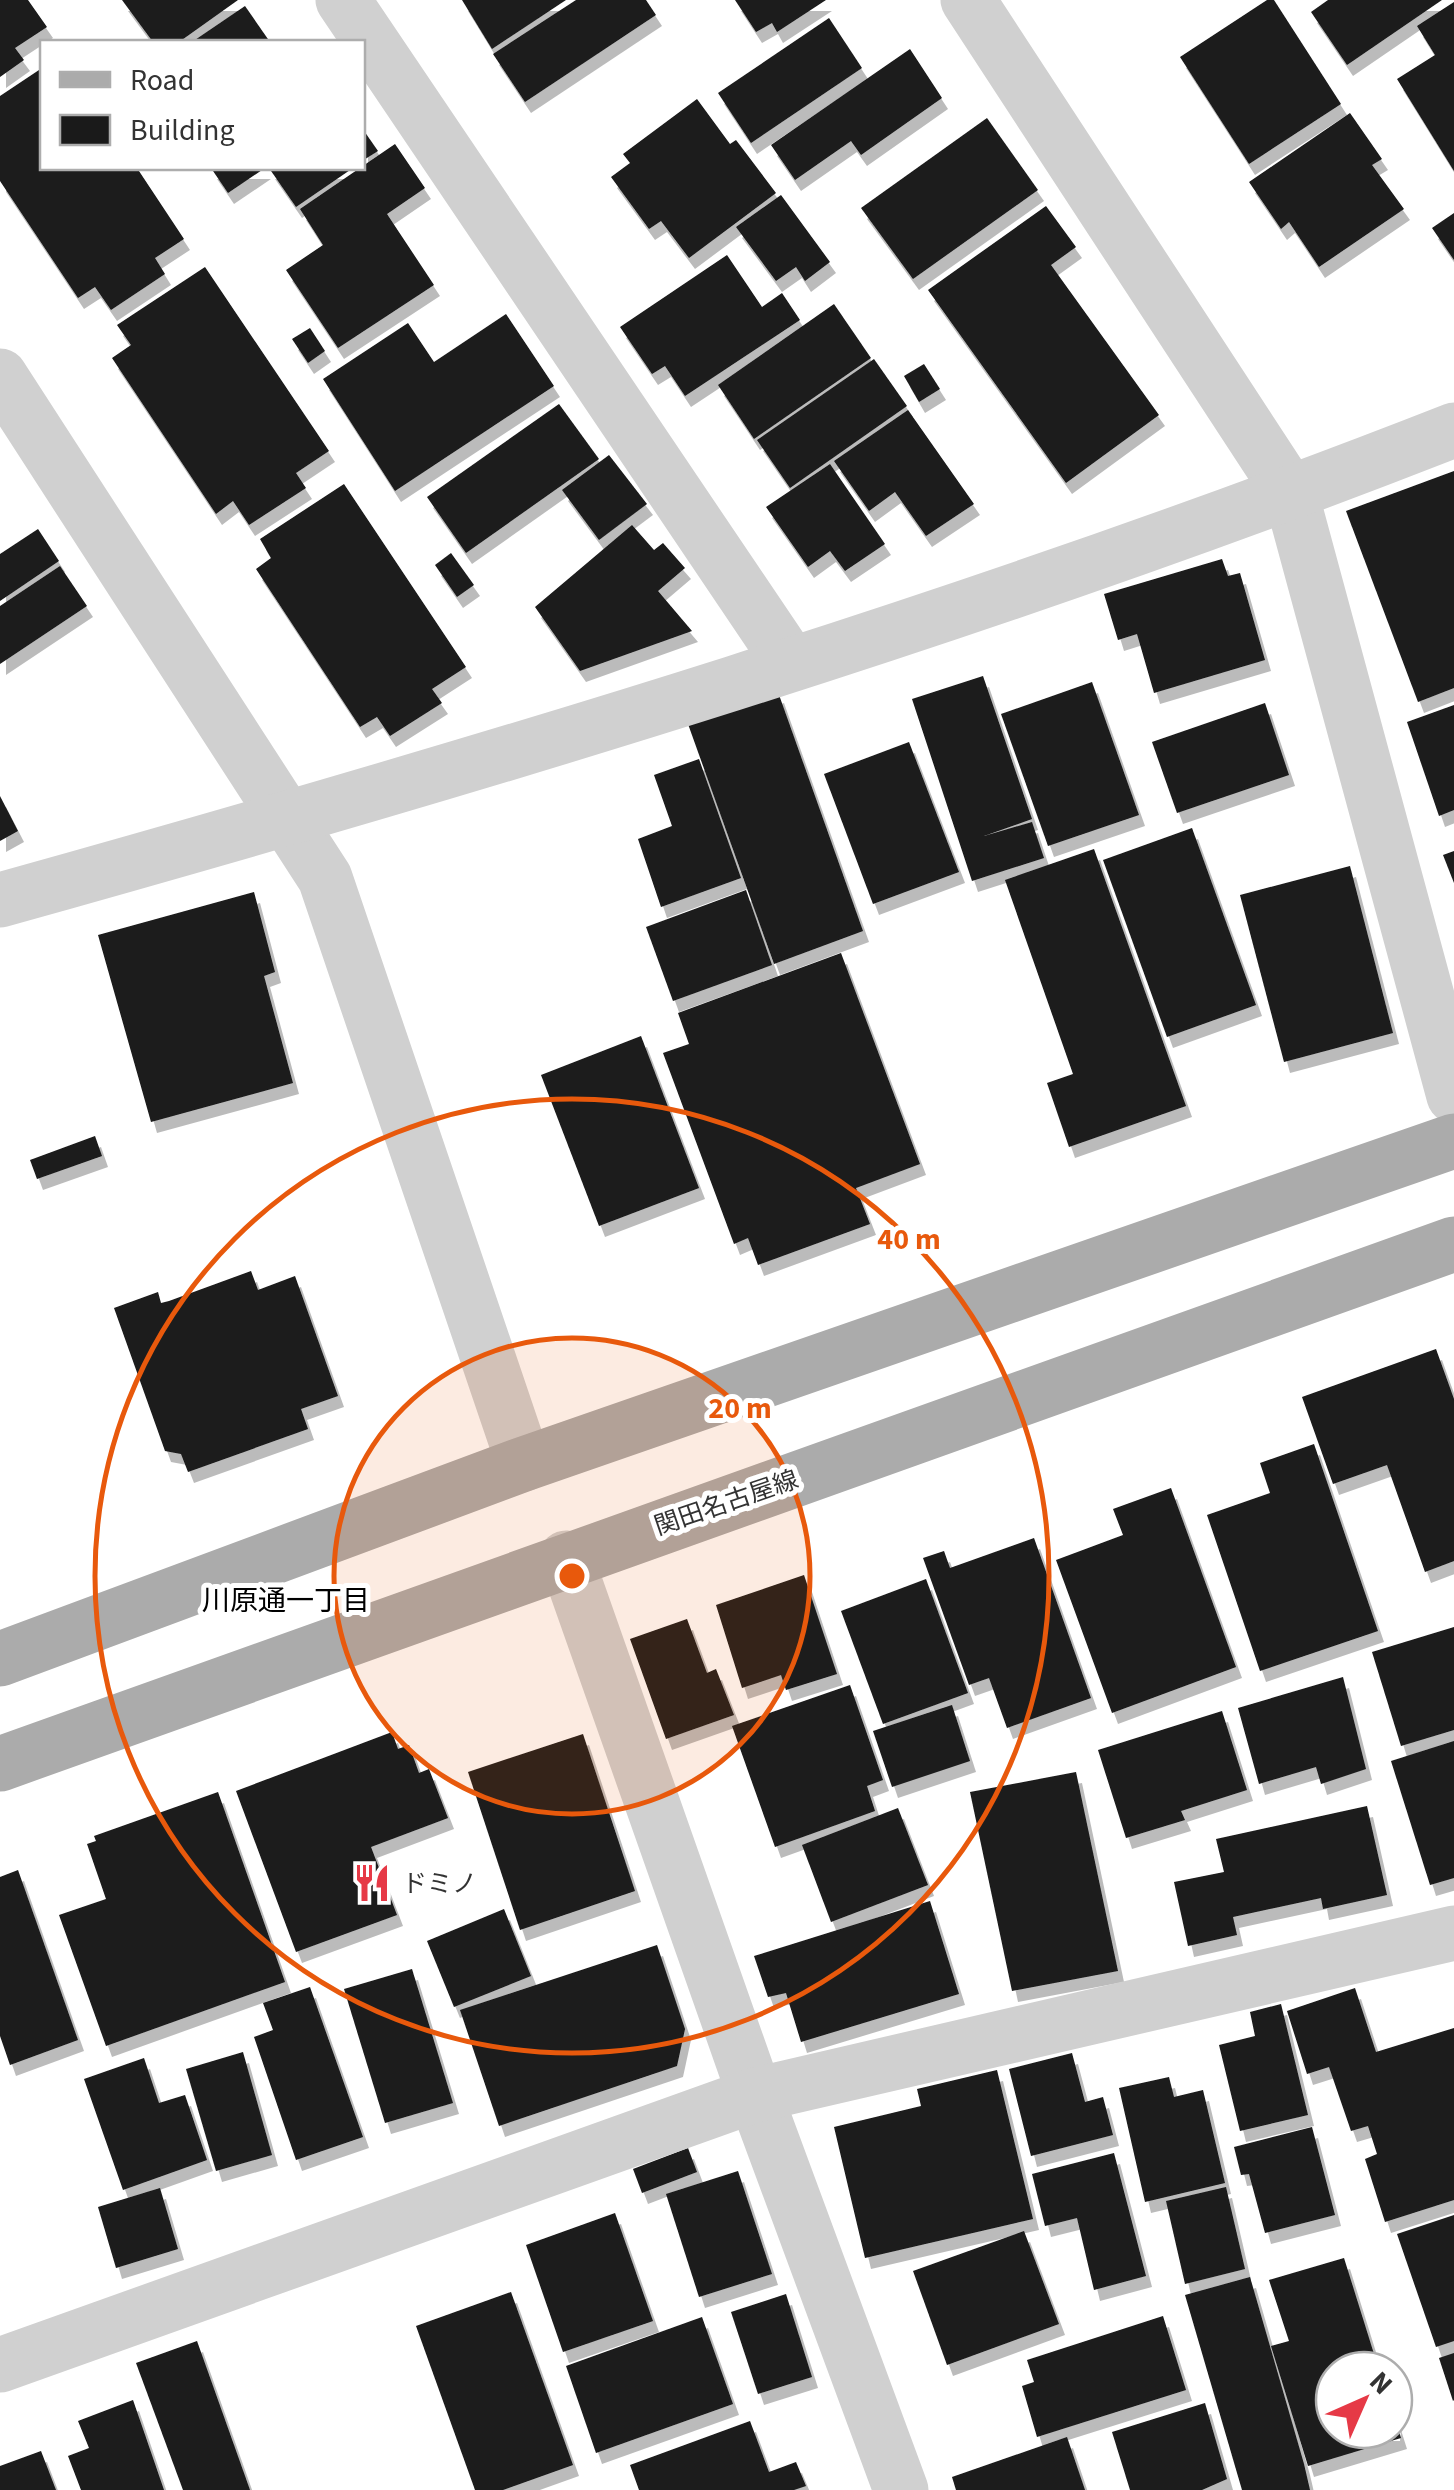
<svg xmlns="http://www.w3.org/2000/svg" width="1454" height="2490" viewBox="0 0 1454 2490" font-family="'Source Sans 3','Noto Sans JP',sans-serif">
<defs>
<filter id="shadow"><feDropShadow dx="6" dy="11" stdDeviation="0" flood-color="#0004"/></filter>
</defs>
<rect width="100%" height="100%" fill="#fff"/>
<g fill="#1a1a1a" filter="url(#shadow)">
<path d="M0 0H28L47 27 15 48 24 60 0 77Z"/>
<path d="M122 0H238L179 42H153Z"/>
<path d="M462 0H566L492 49Z"/>
<path d="M576 0H646L656 15 525 102 493 54Z"/>
<path d="M735 0H826L777 32 772 23 756 32Z"/>
<path d="M1267 0H1274L1341 104 1249 164 1180 57Z"/>
<path d="M1328 0H1442L1347 65 1311 12Z"/>
<path d="M1454 2V171L1397 79 1435 55 1417 26Z"/>
<path d="M245 6 270 42H192Z"/>
<path d="M829 18 862 68 751 143 718 93Z"/>
<path d="M910 49 942 98 861 155 851 141 795 180 771 145Z"/>
<path d="M42 68V168H137L184 239 155 258 165 274 111 310 95 287 78 298 0 181V96Z"/>
<path d="M697 99 730 144 736 140 776 193 689 258 661 221 649 229 611 177 630 163 623 154Z"/>
<path d="M1350 113 1382 159 1372 165 1404 209 1319 267 1289 222 1281 229 1249 182Z"/>
<path d="M987 118 1038 190 913 279 861 208Z"/>
<path d="M362 128 378 151 362 161Z"/>
<path d="M395 144 425 188 387 214 434 285 338 348 286 270 323 245 300 209Z"/>
<path d="M211 168H265L228 193Z"/>
<path d="M269 168H353L296 207Z"/>
<path d="M781 195 830 262 805 281 796 267 776 281 736 227Z"/>
<path d="M1046 206 1076 247 1051 265 1159 415 1066 483 928 290Z"/>
<path d="M1454 213V260L1432 228Z"/>
<path d="M727 255 762 307 782 293 800 320 685 396 665 366 652 374 620 327Z"/>
<path d="M205 267 329 451 296 473 306 488 249 525 233 501 216 514 112 358 131 345 117 325Z"/>
<path d="M834 304 871 358 754 439 718 385Z"/>
<path d="M506 314 554 386 395 491 323 379 408 323 434 362Z"/>
<path d="M310 328 325 351 308 363 292 339Z"/>
<path d="M874 359 907 406 790 488 757 440Z"/>
<path d="M924 364 940 389 919 402 904 376Z"/>
<path d="M559 404 599 459 466 553 427 497Z"/>
<path d="M908 410 974 504 926 536 895 492 869 511 834 461Z"/>
<path d="M609 455 647 504 599 540 562 490Z"/>
<path d="M830 464 885 544 845 571 830 551 808 567 766 507Z"/>
<path d="M1454 471V688L1418 702 1346 511Z"/>
<path d="M344 484 466 667 432 689 442 703 390 736 377 717 360 727 256 569 271 558 260 539Z"/>
<path d="M632 525 654 550 663 543 685 568 658 591 692 631 580 671 535 607Z"/>
<path d="M38 529 59 561 0 601V554Z"/>
<path d="M451 553 474 585 457 597 435 565Z"/>
<path d="M1222 559 1228 576 1240 573 1265 660 1154 693 1137 634 1118 640 1104 594Z"/>
<path d="M60 566 87 606 0 664V606Z"/>
<path d="M983 676 1032 819 984 836 1032 822 1044 858 972 881 912 699Z"/>
<path d="M1092 682 1139 815 1048 846 1001 714Z"/>
<path d="M778 692 863 931 774 964 688 724Z"/>
<path d="M1265 703 1289 775 1177 813 1152 742Z"/>
<path d="M1454 705V810L1439 816 1407 722Z"/>
<path d="M909 742 959 872 873 904 824 774Z"/>
<path d="M699 759 741 878 661 907 638 839 672 826 654 775Z"/>
<path d="M0 796 18 831 0 841Z"/>
<path d="M1192 828 1256 1005 1167 1037 1103 860Z"/>
<path d="M1094 849 1186 1106 1069 1147 1047 1083 1073 1074 1005 880Z"/>
<path d="M1454 851V883L1443 855Z"/>
<path d="M1350 866 1393 1033 1284 1062 1240 895Z"/>
<path d="M746 890 772 965 673 1001 646 927Z"/>
<path d="M254 892 275 972 264 976 293 1083 151 1122 98 935Z"/>
<path d="M841 953 920 1164 856 1188 870 1224 758 1265 748 1238 734 1244 663 1053 689 1044 678 1013Z"/>
<path d="M641 1036 699 1188 599 1226 541 1075Z"/>
<path d="M95 1136 102 1156 37 1179 30 1160Z"/>
<path d="M251 1271 258 1290 295 1276 338 1396 301 1409 308 1429 188 1472 181 1454 165 1451 114 1308 158 1292 161 1303 169 1301Z"/>
<path d="M1436 1349 1454 1399V1561L1425 1572 1387 1465 1333 1484 1302 1397Z"/>
<path d="M1314 1444 1378 1631 1260 1671 1207 1515 1270 1493 1260 1463Z"/>
<path d="M1171 1488 1236 1667 1112 1713 1056 1560 1123 1535 1113 1509Z"/>
<path d="M1034 1538 1091 1698 1007 1728 989 1678 969 1685 923 1558 944 1551 950 1568Z"/>
<path d="M804 1575 837 1674 786 1690 781 1675 742 1688 716 1605Z"/>
<path d="M926 1579 968 1693 883 1724 841 1611Z"/>
<path d="M687 1619 707 1673 716 1669 734 1715 666 1739 630 1639Z"/>
<path d="M1454 1627V1730L1401 1746 1372 1652Z"/>
<path d="M1343 1677 1366 1769 1321 1784 1316 1767 1259 1784 1238 1708Z"/>
<path d="M850 1685 883 1780 867 1786 875 1811 775 1847 732 1726Z"/>
<path d="M952 1705 970 1761 892 1787 873 1731Z"/>
<path d="M1222 1711 1247 1790 1181 1811 1185 1820 1126 1838 1098 1750Z"/>
<path d="M392 1732 398 1749 409 1745 419 1773 429 1769 448 1818 371 1847 397 1915 296 1952 236 1791Z"/>
<path d="M583 1734 635 1891 520 1930 468 1772Z"/>
<path d="M1454 1741V1878L1430 1885 1391 1761Z"/>
<path d="M1076 1772 1118 1971 1012 1991 970 1792Z"/>
<path d="M218 1792 285 1982 106 2046 59 1915 106 1899 87 1844 96 1841 94 1836Z"/>
<path d="M1367 1806 1387 1895 1323 1909 1321 1898 1233 1917 1237 1935 1188 1946 1174 1882 1224 1872 1216 1839Z"/>
<path d="M898 1808 928 1885 831 1922 802 1845Z"/>
<path d="M18 1870 78 2040 10 2065 0 2036V1877Z"/>
<path d="M930 1901 959 1994 801 2042 786 1993 768 1997 754 1956Z"/>
<path d="M504 1909 531 1976 454 2007 427 1941Z"/>
<path d="M657 1945 685 2029 677 2066 499 2126 460 2010Z"/>
<path d="M412 1969 453 2103 385 2123 344 1989Z"/>
<path d="M310 1987 363 2137 296 2160 254 2037 273 2030 263 2003Z"/>
<path d="M1355 1988 1376 2052 1454 2028V2200L1385 2222 1365 2159 1377 2154 1368 2126 1351 2131 1329 2067 1307 2074 1287 2011Z"/>
<path d="M1281 2004 1308 2115 1240 2131 1219 2045 1255 2036 1250 2012Z"/>
<path d="M243 2052 272 2155 216 2171 186 2069Z"/>
<path d="M1072 2053 1085 2102 1103 2097 1113 2135 1031 2156 1009 2069Z"/>
<path d="M144 2058 159 2103 185 2095 207 2160 123 2190 84 2079Z"/>
<path d="M997 2070 1033 2219 865 2258 834 2127 921 2106 917 2089Z"/>
<path d="M1169 2077 1174 2097 1203 2090 1225 2183 1145 2202 1119 2088Z"/>
<path d="M1312 2127 1335 2215 1265 2233 1249 2174 1241 2175 1234 2147Z"/>
<path d="M688 2148 697 2172 642 2193 633 2169Z"/>
<path d="M1114 2153 1146 2276 1094 2290 1077 2218 1045 2226 1032 2174Z"/>
<path d="M738 2171 772 2274 699 2297 666 2194Z"/>
<path d="M1226 2187 1245 2269 1185 2284 1166 2201Z"/>
<path d="M160 2188 178 2249 116 2268 98 2207Z"/>
<path d="M615 2213 653 2321 563 2352 526 2245Z"/>
<path d="M1454 2215V2341L1436 2347 1397 2234Z"/>
<path d="M1024 2231 1059 2324 947 2365 913 2271Z"/>
<path d="M1344 2258 1379 2370H1334V2430H1394L1395 2419 1401 2438 1308 2466 1271 2346 1289 2341 1269 2280Z"/>
<path d="M1250 2277 1304 2464 1310 2490H1242L1185 2295Z"/>
<path d="M511 2292 573 2465 503 2490H475L416 2326Z"/>
<path d="M786 2294 812 2377 758 2394 731 2312Z"/>
<path d="M1163 2316 1186 2390 1037 2437 1022 2386 1034 2382 1027 2360Z"/>
<path d="M702 2317 733 2404 596 2453 566 2366Z"/>
<path d="M197 2341 250 2490H183L136 2363Z"/>
<path d="M1454 2353V2400L1453 2401 1439 2358Z"/>
<path d="M133 2400 164 2490H81L68 2456 89 2448 78 2421Z"/>
<path d="M1205 2403 1227 2479 1202 2490H1130L1112 2432Z"/>
<path d="M750 2421 769 2472 796 2462 806 2486 794 2490H639L630 2465Z"/>
<path d="M1067 2437 1085 2490H956L952 2477Z"/>
<path d="M41 2451 56 2490H0V2466Z"/>
</g>
<g fill="none" stroke-linecap="round" stroke-linejoin="round">
<g stroke="#d0d0d0" stroke-width="55">
<path d="M343 0 791 664"/>
<path d="M968 0 1291 494 1454 1096"/>
<path d="M0 376 325 878 524 1464"/>
<path d="M0 900C490 763 980 616 1454 430"/>
<path d="M566 1558 755 2095 901 2490"/>
<path d="M0 2365 755 2095 1454 1933"/>
</g>
<g stroke="#ababab" stroke-width="55">
<path d="M0 1659 524 1464 1454 1141"/>
<path d="M0 1764 1454 1244"/>
</g>
</g>
<circle cx="572" cy="1576" r="238" fill="#e8590c" fill-opacity=".12"/>
<g fill="none" stroke="#e8590c" stroke-width="5">
<circle cx="572" cy="1576" r="238"/>
<circle cx="572" cy="1576" r="477"/>
</g>
<defs>
<g id="restaurant-bare" transform="scale(3)"><path d="M-5-6h1v4h1v-4h1v4h1v-4h1v5L-1.5 .5V6h-2V.5L-5-1ZM5-6V6H3V1.5H1.5Q1.5-4 5-6Z" fill="#e63946" stroke="#fff" stroke-width="2.5" paint-order="stroke"/></g>
</defs>
<g fill-rule="evenodd">
<use href="#restaurant-bare" x="372" y="1883"/>
</g>
<g text-anchor="middle" stroke-width="10" stroke-linejoin="round" paint-order="stroke">
<g font-size="25" fill="#333" stroke="#fff">
<text transform="translate(726 1502) rotate(-19)" y="9">関田名古屋線</text>
</g>
<g font-size="25" fill="#333" stroke="#fff" text-anchor="start">
<text x="402" y="1892">ドミノ</text>
</g>
<g font-size="28" fill="#000" stroke="#fff">
<text x="286" y="1610">川原通一丁目</text>
</g>
</g>
<circle cx="572" cy="1576" r="15" fill="#e8590c" stroke="#fff" stroke-width="5"/>
<g font-size="30" text-anchor="middle" font-weight="bold" fill="#e8590c" stroke="#fff" stroke-width="10" stroke-linejoin="round" paint-order="stroke">
<text x="909" y="1249">40 m</text>
<text x="740" y="1418">20 m</text>
</g>
<rect x="40" y="40" width="325" height="130" fill="#ffffff" stroke="#adadad" stroke-width="2.5"/>
<rect x="60" y="72" width="50" height="15" fill="#ababab" stroke="#adadad" stroke-width="2.5"/>
<text x="130" y="90" font-size="30" fill="#333333">Road</text>
<rect x="60" y="115" width="50" height="30" fill="#1a1a1a" stroke="#adadad" stroke-width="2.5"/>
<text x="130" y="140" font-size="30" fill="#333333">Building</text>
<g transform="translate(1364 2400) rotate(45)"><circle r="48" fill="#ffffff" stroke="#adadad" stroke-width="2.5"/>
<path d="M0-8L18 38L0 25L-18 38Z" fill="#e63946"/>
<text y="-15" font-size="28" font-weight="bold" text-anchor="middle" fill="#333333">N</text>
</g>
</svg>
